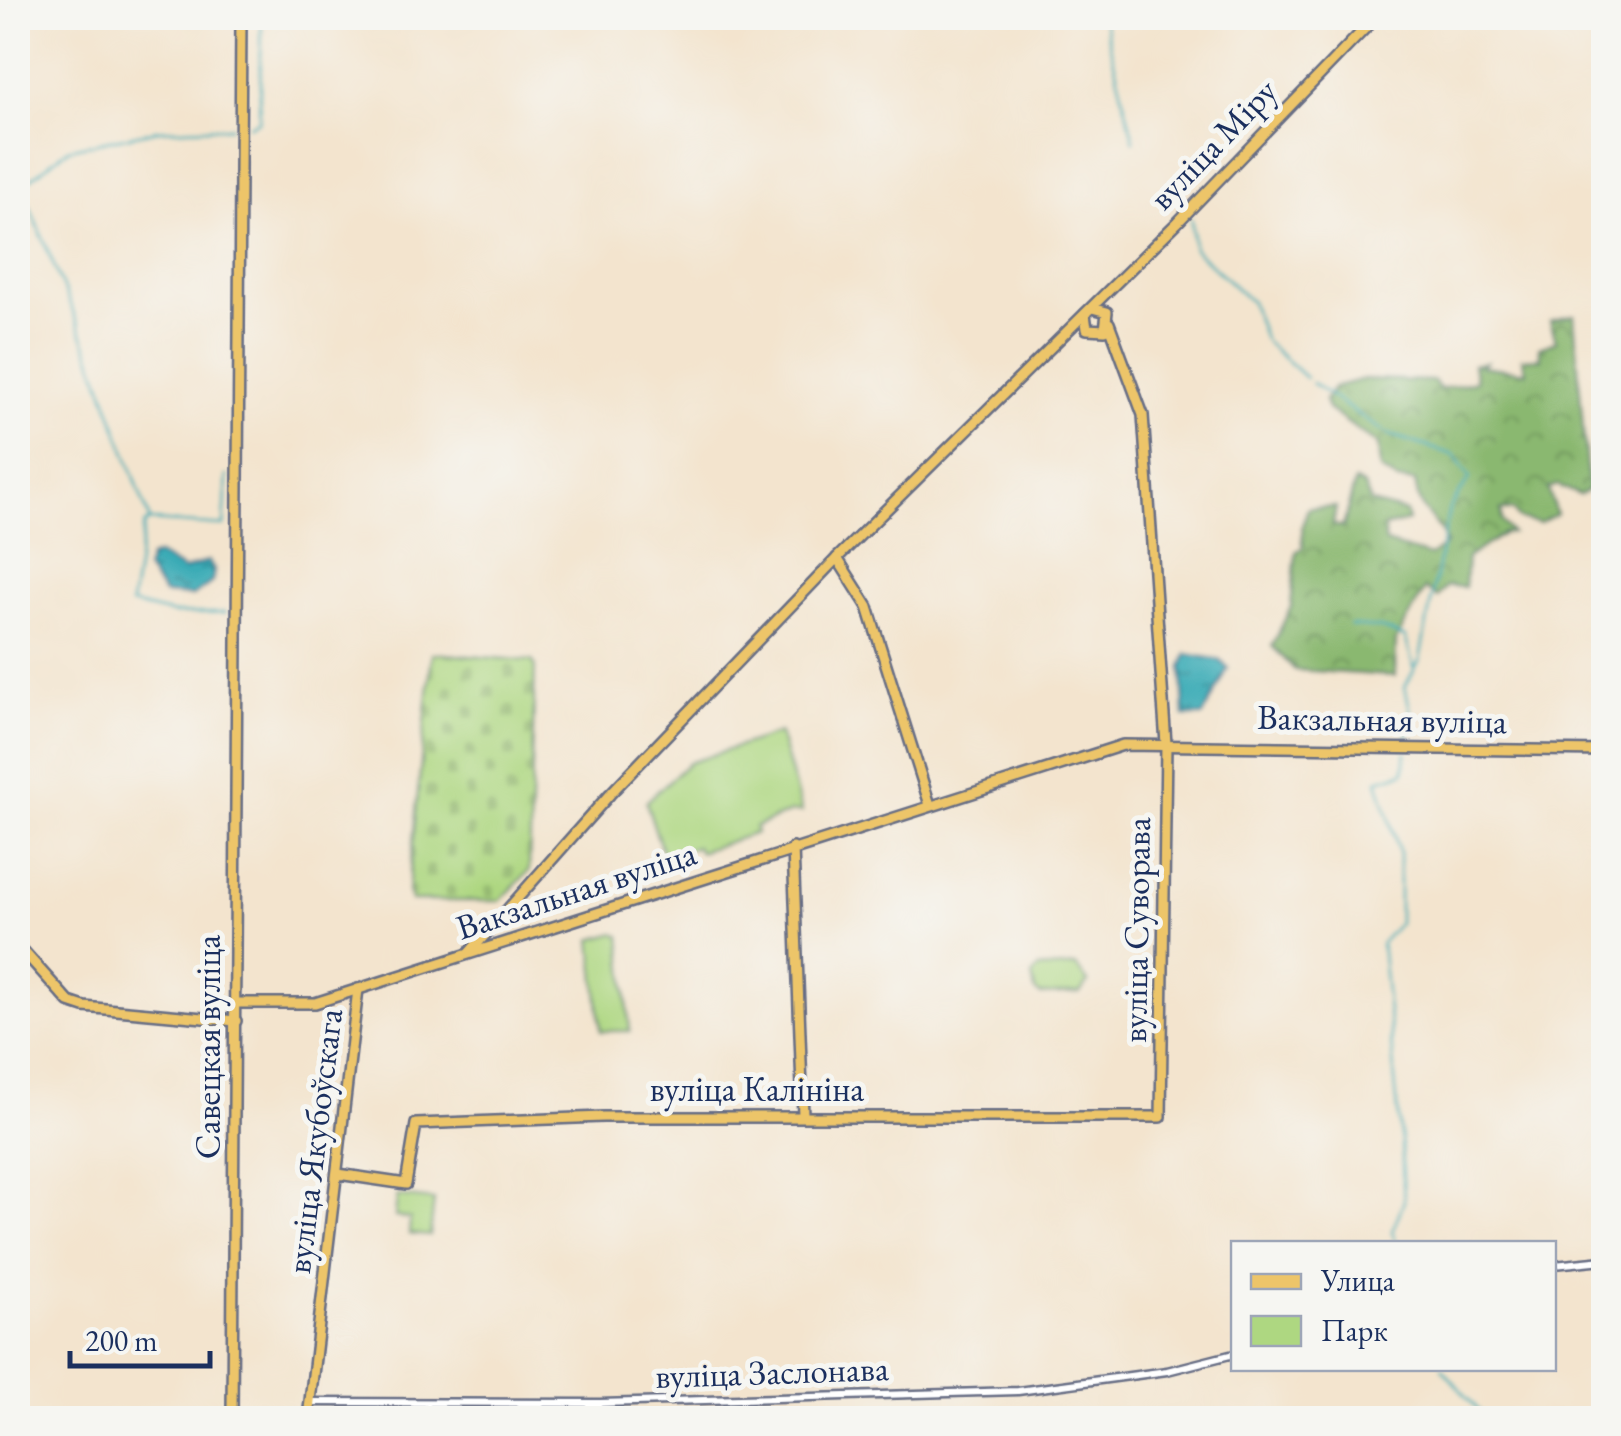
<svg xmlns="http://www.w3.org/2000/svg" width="1621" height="1436" viewBox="0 0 1621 1436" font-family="'EB Garamond',serif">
<defs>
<pattern id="forest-crowns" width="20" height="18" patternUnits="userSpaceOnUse" patternTransform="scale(2.5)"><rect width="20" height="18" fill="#8ab86f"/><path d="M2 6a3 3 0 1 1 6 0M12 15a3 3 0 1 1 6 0" fill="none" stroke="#70965e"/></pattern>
<pattern id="cemetery-stones" width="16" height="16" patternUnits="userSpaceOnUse" patternTransform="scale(2.5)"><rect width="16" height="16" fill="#aed781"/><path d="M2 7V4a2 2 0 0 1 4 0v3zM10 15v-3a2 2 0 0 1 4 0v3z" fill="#95b972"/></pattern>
<pattern id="water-ripples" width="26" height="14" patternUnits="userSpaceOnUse" patternTransform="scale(2.5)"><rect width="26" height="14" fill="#3aabb6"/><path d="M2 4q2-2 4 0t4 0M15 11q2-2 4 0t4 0" fill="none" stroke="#308c97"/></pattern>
</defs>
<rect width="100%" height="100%" fill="#f6f6f2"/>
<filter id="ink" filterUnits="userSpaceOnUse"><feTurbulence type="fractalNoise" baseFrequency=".01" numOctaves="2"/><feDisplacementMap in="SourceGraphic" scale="20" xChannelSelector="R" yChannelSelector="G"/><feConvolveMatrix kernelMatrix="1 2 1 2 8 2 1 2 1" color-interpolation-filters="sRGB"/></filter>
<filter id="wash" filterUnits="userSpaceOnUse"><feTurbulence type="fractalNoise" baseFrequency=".0048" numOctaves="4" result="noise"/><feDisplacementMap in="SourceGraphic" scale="40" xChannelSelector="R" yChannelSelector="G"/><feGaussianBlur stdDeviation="2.25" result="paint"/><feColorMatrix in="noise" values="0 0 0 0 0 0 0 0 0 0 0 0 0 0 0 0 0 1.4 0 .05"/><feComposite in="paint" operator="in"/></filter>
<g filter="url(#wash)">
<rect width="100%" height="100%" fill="#f3e4ce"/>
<path fill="url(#forest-crowns)" stroke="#527466" stroke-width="2.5" d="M1574 315 1588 490 1579 495 1558 485 1548 488 1556 514 1540 523 1519 519 1513 510H1501L1502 521 1512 533H1504L1467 558 1465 587 1447 586 1438 597 1425 589 1396 640 1395 676 1295 670 1272 646 1291 607 1296 552 1303 547 1302 526 1308 508 1336 507 1333 525 1343 527 1355 481 1364 486 1371 503 1406 512 1408 521 1385 527V543L1430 556 1446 544C1437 513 1421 523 1415 482L1397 480 1380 470 1378 445 1328 409 1325 400 1333 387 1364 379 1434 381 1440 389 1476 381 1473 365 1486 362 1482 366 1526 372 1522 358 1541 359 1539 347 1556 341 1550 321Z"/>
<path fill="url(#cemetery-stones)" stroke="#648370" stroke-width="2.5" d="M432 653 532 661 535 665 529 871 500 901H411L408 891Z"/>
<g fill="#aed781" stroke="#648370" stroke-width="2.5">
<path d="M779 733 802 812H791L755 827 756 833 699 852 696 846 664 857 646 802 688 763Z"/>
<path d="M615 933 621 936 630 1031H601L592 940Z"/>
<path d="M1076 966 1088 982 1080 993 1040 995 1035 991 1032 976 1038 969Z"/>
<path d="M397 1196 434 1200 430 1236 409 1234 410 1219 395 1217Z"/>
</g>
<g fill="url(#water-ripples)" stroke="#2a6d8a" stroke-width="2.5">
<path d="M158 555 184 570 208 561 214 570 212 582 193 596 164 594 146 569 150 558Z"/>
<path d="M1187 654 1220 660 1228 668 1203 716H1184L1182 667Z"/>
</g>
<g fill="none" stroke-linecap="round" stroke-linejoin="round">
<g stroke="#3aabb6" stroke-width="2.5">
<path d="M1103 18 1134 141"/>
<path d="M249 125 259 121 262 18"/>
<path d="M18 181 24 197"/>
<path d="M18 189 68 149 158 130 231 127"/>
<path d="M29 205 94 363 150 521 224 526 227 476"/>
<path d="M1191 219 1194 249 1251 302 1264 339"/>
<path d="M1266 342 1306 378"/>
<path d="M1312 383 1387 434 1454 455 1470 478 1449 509 1420 659 1405 687 1413 722 1406 738"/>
<path d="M149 521 144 525 131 604 173 614 225 613"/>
<path d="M1350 626 1380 628 1405 637 1414 667"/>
<path d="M1396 1244 1392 1231 1404 1201 1401 1140 1381 943 1399 923V852L1378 780 1404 772 1406 752"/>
<path d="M1402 1244H1412"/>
<path d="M1442 1368 1485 1418"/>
</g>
</g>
</g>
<g filter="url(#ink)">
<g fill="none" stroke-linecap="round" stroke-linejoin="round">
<g stroke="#676e85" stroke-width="11">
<g id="minor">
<path d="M1554 1265 1604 1260"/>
<path d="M310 1402 600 1403 1018 1391 1167 1371 1234 1354"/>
</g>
</g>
<g stroke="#676e85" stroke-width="14">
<g id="major">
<path d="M1085 314 1087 329 1105 330 1107 312 1092 308"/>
<path d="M837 558 868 607 930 805"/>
<path d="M793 848 803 1115"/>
<path d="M18 945 69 1002 84 1007 236 1021"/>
<path d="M469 953 610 794 837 558 1177 223 1375 18"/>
<path d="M236 1003H315L1123 745 1604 751"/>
<path d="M338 1174 406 1184 416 1124 603 1117H1161L1166 744 1143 415 1109 323"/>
<path d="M232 1418 241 18"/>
<path d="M308 1418 358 989"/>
</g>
</g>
<use href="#minor" stroke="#fff" stroke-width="6"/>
<use href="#major" stroke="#edc569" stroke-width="9"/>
</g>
</g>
<g text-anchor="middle" stroke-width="10" stroke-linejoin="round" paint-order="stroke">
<g font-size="35" fill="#1b2f5e" stroke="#f6f6f2">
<text transform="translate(1213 144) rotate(-46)" y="12">вуліца Міру</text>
<text transform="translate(1382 719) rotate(1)" y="12">Вакзальная вуліца</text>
<text transform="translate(576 890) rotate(-18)" y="12">Вакзальная вуліца</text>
<text transform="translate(1136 930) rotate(-89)" y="12">вуліца Суворава</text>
<text transform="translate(208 1047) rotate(-90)" y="12">Савецкая вуліца</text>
<text x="757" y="1101">вуліца Калініна</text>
<text transform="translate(314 1141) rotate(-83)" y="12">вуліца Якубоўскага</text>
<text transform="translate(772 1372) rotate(-2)" y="12">вуліца Заслонава</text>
</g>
</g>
<rect width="1621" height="1436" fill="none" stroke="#f6f6f2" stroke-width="60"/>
<rect x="1231" y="1241" width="325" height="130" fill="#f6f6f2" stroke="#9ea6b7" stroke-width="2.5"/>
<rect x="1251" y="1274" width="50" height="15" fill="#edc569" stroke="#9ea6b7" stroke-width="2.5"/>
<text x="1321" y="1291" font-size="30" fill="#1b2f5e">Улица</text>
<rect x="1251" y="1316" width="50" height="30" fill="#aed781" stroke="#9ea6b7" stroke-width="2.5"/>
<text x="1321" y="1341" font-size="30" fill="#1b2f5e">Парк</text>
<path d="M70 1351v15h140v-15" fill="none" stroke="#1b2f5e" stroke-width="5"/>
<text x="85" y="1351" font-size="30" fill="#1b2f5e" stroke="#f6f6f2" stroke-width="8" paint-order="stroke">200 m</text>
</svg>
